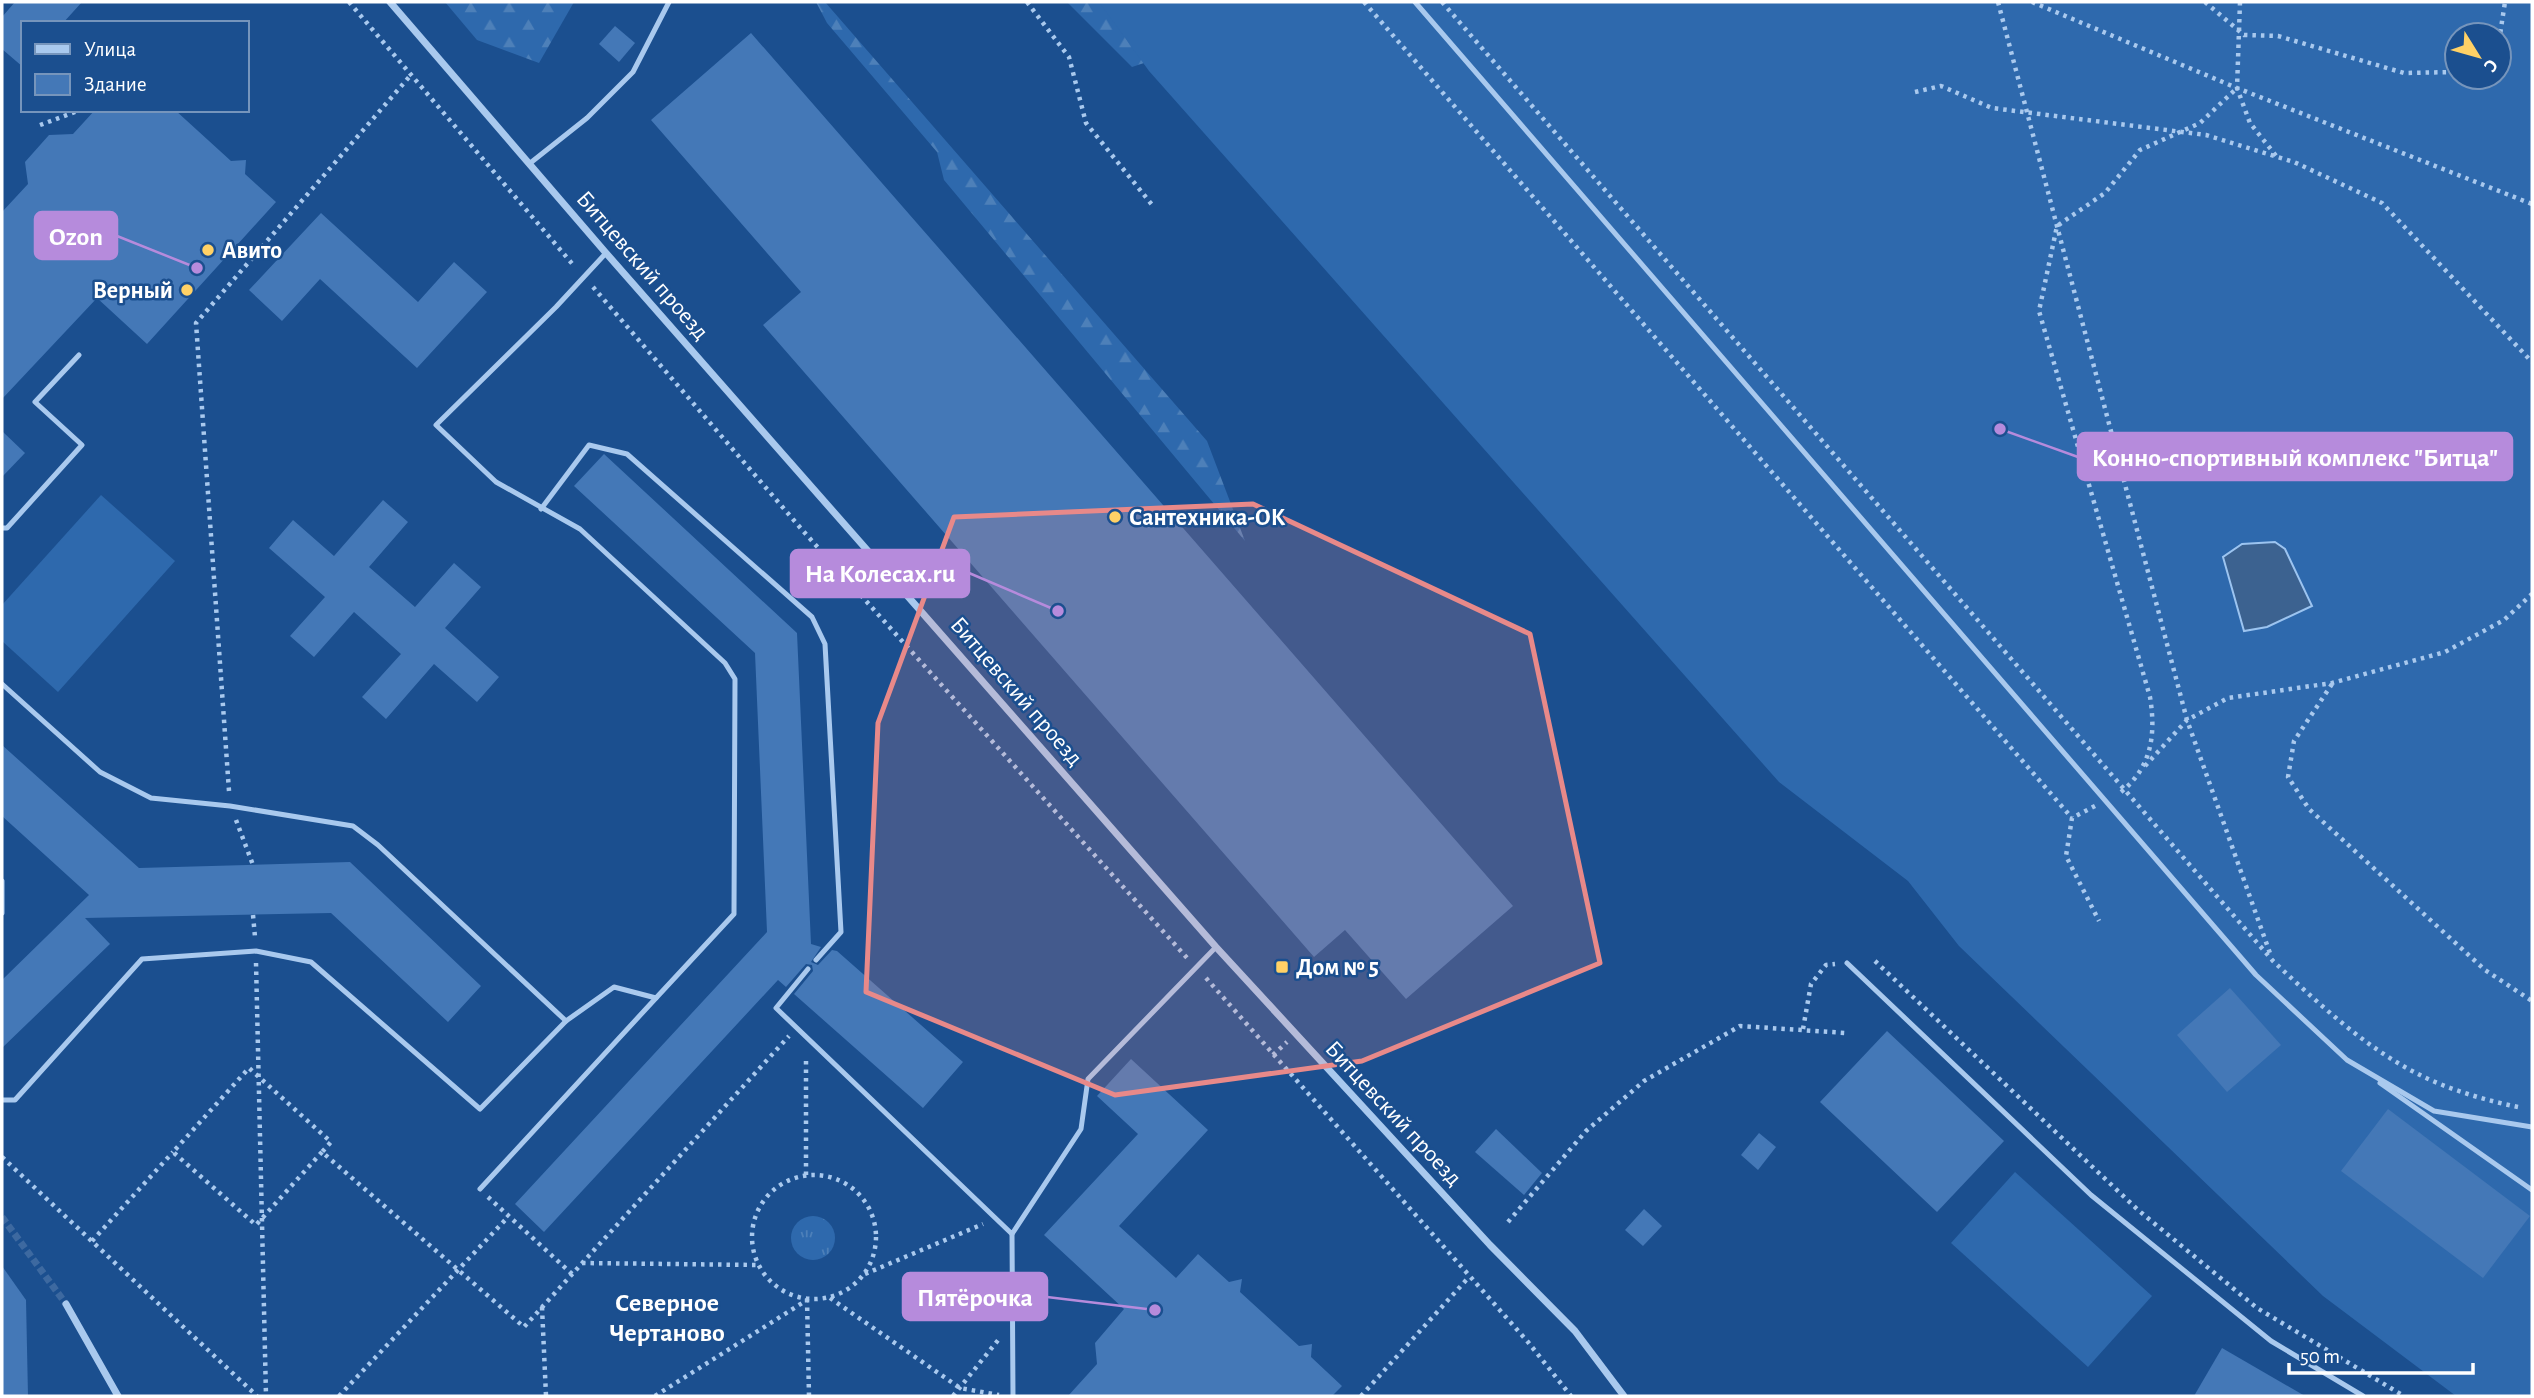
<svg xmlns="http://www.w3.org/2000/svg" width="2534" height="1398" viewBox="0 0 2534 1398" font-family="'Alegreya Sans',sans-serif">
<defs>
<pattern id="forest-firs" width="22" height="20" patternUnits="userSpaceOnUse" patternTransform="scale(1.75)"><rect width="22" height="20" fill="#2e69ad"/><path d="M5 1l3.5 6h-7zM16 11l3.5 6h-7z" fill="#4d80b9"/></pattern>
<pattern id="park-tufts" width="24" height="20" patternUnits="userSpaceOnUse" patternTransform="scale(1.75)"><rect width="24" height="20" fill="#2e69ad"/><path d="M3 7l-1-3M5 7V3M7 7l1-3M15 17l-1-3M17 17v-4M19 17l1-3" fill="none" stroke="#4d80b9"/></pattern>
</defs>
<rect width="100%" height="100%" fill="#1b4f8f"/>
<g fill="url(#forest-firs)">
<path d="M445 2H574L539 63 477 40Z"/>
<path d="M816 2H825L1207 441 1245 541 944 180 937 152 827 23Z"/>
<path d="M1067 2H1187L1186 49 1132 67Z"/>
</g>
<circle fill="url(#park-tufts)" cx="813" cy="1238" r="22"/>
<g fill="#2e69ad" fill-rule="evenodd">
<path d="M1099 2H2532V1396H2456L2323 1296 1959 946 1908 881 1779 782 1149 71ZM2457 35H2499V77H2457Z"/>
<path d="M101 495 175 561 58 692 2 641V605Z"/>
<path d="M2015 1172 2152 1296 2088 1367 1951 1243Z"/>
</g>
<path fill="#3c6290" stroke="#9cc4f0" stroke-width="2" d="M2275 542 2285 549 2312 606 2267 627 2244 631 2223 557 2242 544Z"/>
<g fill="#4478b7">
<path d="M15 2H82L63 23H23V67L2 49V17Z"/>
<path d="M615 26 635 43 619 62 599 44Z"/>
<path d="M751 33 1513 906 1406 999 1345 930 1314 957 763 325 801 292 651 120Z"/>
<path d="M95 110H175L231 161 246 160 245 174 276 202 147 344 97 298 2 399V212L28 184 25 162 49 135 73 134Z"/>
<path d="M321 213 418 302 454 262 487 292 417 368 320 279 282 321 249 290Z"/>
<path d="M2 431 25 453 2 477Z"/>
<path d="M604 454 797 633 811 944 821 947 811 962 818 965 832 950 837 951 963 1062 923 1108 794 994 813 971 812 965 806 964 786 987 778 980 544 1232 515 1204 767 932 755 653 574 486Z"/>
<path d="M383 500 408 522 369 567 415 607 454 563 481 587 445 628 499 677 477 702 434 664 386 719 362 697 401 654 354 612 314 657 290 636 325 597 269 548 293 520 334 556Z"/>
<path d="M2 745 139 868 350 862 481 986 448 1022 331 913 85 918 110 944 2 1048V980L89 895 2 816Z"/>
<path d="M2230 988 2281 1045 2227 1092 2177 1035Z"/>
<path d="M1887 1031 2004 1141 1937 1212 1820 1102Z"/>
<path d="M1131 1059 1208 1130 1119 1226 1176 1278 1198 1254 1229 1282 1242 1279 1240 1292 1299 1346 1312 1344 1311 1357 1342 1386 1332 1396H1068L1097 1364 1095 1343 1124 1309 1044 1235 1138 1134 1097 1096Z"/>
<path d="M2388 1109 2530 1216 2483 1278 2341 1171Z"/>
<path d="M1496 1129 1542 1173 1524 1195 1475 1152Z"/>
<path d="M1759 1133 1776 1147 1758 1170 1741 1155Z"/>
<path d="M1644 1209 1662 1226 1643 1246 1625 1230Z"/>
<path d="M2 1266 26 1300 28 1396H2Z"/>
<path d="M2222 1348 2305 1396H2194Z"/>
</g>
<g fill="none" stroke-linecap="round" stroke-linejoin="round">
<path stroke="#3d69a0" stroke-width="7" stroke-dasharray="7 3.5" stroke-linecap="butt" d="M2 1217 66 1304"/>
<g stroke="#a9c9ee" stroke-width="4.5" stroke-dasharray="3.5 5" stroke-linecap="butt">
<path d="M349 2 575 267"/>
<path d="M1027 2 1069 57 1086 123 1153 206"/>
<path d="M1364 2 2072 818"/>
<path d="M1442 2 2273 961C2316 1001 2363 1046 2416 1073 2447 1089 2484 1100 2518 1107"/>
<path d="M1998 2 2187 720 2271 956"/>
<path d="M2032 2 2237 88 2532 204"/>
<path d="M2205 2 2244 35 2278 36 2404 73 2457 72"/>
<path d="M2240 2 2237 88 2250 123 2277 157"/>
<path d="M2499 41 2505 2"/>
<path d="M1915 92 1941 86 1992 108 2206 135 2294 162 2382 203 2532 362"/>
<path d="M40 125 80 110"/>
<path d="M593 287 804 532 1188 959"/>
<path d="M2332 684 2294 741 2288 777 2309 809 2485 970 2532 1001"/>
<path d="M2145 766 2187 720 2228 698 2332 683 2445 652 2504 620 2532 594"/>
<path d="M229 791 196 323 410 76"/>
<path d="M2121 792C2152 767 2156 734 2150 697L2039 311 2057 226 2105 193 2140 150 2200 123 2237 88"/>
<path d="M2095 806 2072 818 2066 856 2099 921"/>
<path d="M236 820 253 865"/>
<path d="M253 915 255 937"/>
<path d="M1875 961 2138 1210 2257 1308 2404 1396"/>
<path d="M256 963 266 1396"/>
<path d="M1206 978 1528 1342 1571 1396"/>
<path d="M1803 1029 1811 984 1826 965 1835 964"/>
<path d="M1273 1055 1287 1042"/>
<path d="M322 1152 256 1225 173 1152 249 1068 331 1142 322 1152 524 1327 789 1036"/>
<path d="M2 1157 257 1396"/>
<path d="M806 1175V1057"/>
<circle cx="814" cy="1237" r="62"/>
<path d="M488 1197 572 1274"/>
<path d="M1508 1222 1586 1131 1644 1081 1740 1026 1846 1033"/>
<path d="M92 1241 173 1152"/>
<path d="M582 1263 758 1265"/>
<path d="M865 1274 983 1224"/>
<path d="M830 1298 960 1388 999 1395"/>
<path d="M807 1299 809 1396"/>
<path d="M542 1307 546 1396"/>
<path d="M339 1396 508 1217"/>
<path d="M655 1396 807 1300"/>
<path d="M953 1396 999 1339"/>
<path d="M1361 1396 1469 1277"/>
</g>
<g stroke="#a9c9ee" stroke-width="5">
<path d="M1415 2 2256 975 2347 1060 2434 1111 2532 1127"/>
<path d="M529 164 587 118 633 72 669 2"/>
<path d="M541 509 589 445 627 454 812 617 825 644 841 932 816 960"/>
<path d="M2 528H7L82 445 35 402 79 355"/>
<path d="M2 684 100 772 151 798 230 806 353 826 378 845 566 1021 614 987 656 998 734 914 735 679 725 663 580 529 496 482 436 425 556 307 606 253"/>
<path d="M2 881V913"/>
<path d="M1847 963 2091 1195 2271 1341 2363 1396"/>
<path d="M808 969 776 1008 1012 1234 1081 1129 1088 1079 1216 947"/>
<path d="M2380 1083 2532 1190"/>
<path d="M2 1100H15L142 959 256 951 311 962 480 1109 566 1021"/>
<path d="M480 1189 656 998"/>
<path d="M1012 1234 1013 1396"/>
</g>
<g stroke="#a9c9ee" stroke-width="7">
<path d="M390 2 606 253 1216 947 1490 1245 1575 1331 1624 1396"/>
<path d="M66 1304 118 1396"/>
</g>
</g>
<path fill="#e88989" fill-opacity="0.2" stroke="#e88989" stroke-width="5" stroke-linejoin="round" d="M1253 504 1530 634 1600 963 1362 1061 1115 1095 866 992 878 723 954 517Z"/>
<g fill="#ffd166" stroke="#1b4f8f" stroke-width="2.5">
<circle cx="208" cy="250" r="7"/>
<circle cx="187" cy="290" r="7"/>
<circle cx="1115" cy="517" r="7"/>
<rect x="1275" y="960" width="14" height="14" rx="3.5"/>
</g>
<g text-anchor="middle" stroke-width="5" stroke-linejoin="round" paint-order="stroke">
<g font-size="24" font-weight="bold" fill="#fff" stroke="#1b4f8f" text-anchor="start">
<text x="222" y="258">Авито</text>
<text x="173" y="298" text-anchor="end">Верный</text>
<text x="1129" y="525">Сантехника-ОК</text>
<text x="1296" y="975">Дом № 5</text>
</g>
<g font-size="24" fill="#fff" stroke="#1b4f8f">
<text transform="translate(643 265) rotate(49)" y="8">Битцевский проезд</text>
<text transform="translate(1017 691) rotate(49)" y="8">Битцевский проезд</text>
<text transform="translate(1394 1113) rotate(47)" y="8">Битцевский проезд</text>
</g>
<g font-size="26" font-weight="bold" fill="#fff" stroke="#1b4f8f">
<text x="667" y="1311">Северное<tspan x="667" dy="30">Чертаново</tspan></text>
</g>
</g>
<path fill="none" stroke="#b68bdc" stroke-width="2.5" d="M197 268L117 236M2000 429L2078 457M1058 611L969 573M1155 1310L1047 1297"/>
<g fill="#b68bdc" stroke="#1b4f8f" stroke-width="2.5">
<circle cx="197" cy="268" r="7"/>
<circle cx="2000" cy="429" r="7"/>
<circle cx="1058" cy="611" r="7"/>
<circle cx="1155" cy="1310" r="7"/>
</g>
<g fill="#b68bdc" stroke="#b68bdc" stroke-width="2.5">
<rect x="35" y="212" width="82" height="47" rx="7"/>
<rect x="2078" y="433" width="434" height="47" rx="7"/>
<rect x="791" y="550" width="178" height="47" rx="7"/>
<rect x="903" y="1273" width="144" height="47" rx="7"/>
</g>
<g font-size="26" text-anchor="middle" font-weight="bold" fill="#fff">
<text x="76" y="245">Ozon</text>
<text x="2295" y="466">Конно-спортивный комплекс "Битца"</text>
<text x="880" y="582">На Колесах.ru</text>
<text x="975" y="1306">Пятёрочка</text>
</g>
<rect width="2534" height="1398" fill="none" stroke="#ffffff" stroke-width="7"/>
<rect x="21" y="21" width="228" height="91" fill="#1b4f8f" stroke="#7695bc" stroke-width="2"/>
<rect x="35" y="44" width="35" height="10" fill="#a9c9ee" stroke="#7695bc" stroke-width="2"/>
<text x="84" y="56" font-size="21" fill="#ffffff">Улица</text>
<rect x="35" y="74" width="35" height="21" fill="#4478b7" stroke="#7695bc" stroke-width="2"/>
<text x="84" y="91" font-size="21" fill="#ffffff">Здание</text>
<g transform="translate(2478 56) rotate(127)"><circle r="33" fill="#1b4f8f" stroke="#7695bc" stroke-width="2"/>
<path d="M0-5L12 26L0 18L-12 26Z" fill="#ffd166"/>
<text y="-10" font-size="19" font-weight="bold" text-anchor="middle" fill="#ffffff">С</text>
</g>
<path d="M2289 1363v10h184v-10" fill="none" stroke="#ffffff" stroke-width="3.5"/>
<text x="2300" y="1363" font-size="21" fill="#ffffff" stroke="#1b4f8f" stroke-width="5" paint-order="stroke">50 m</text>
</svg>
